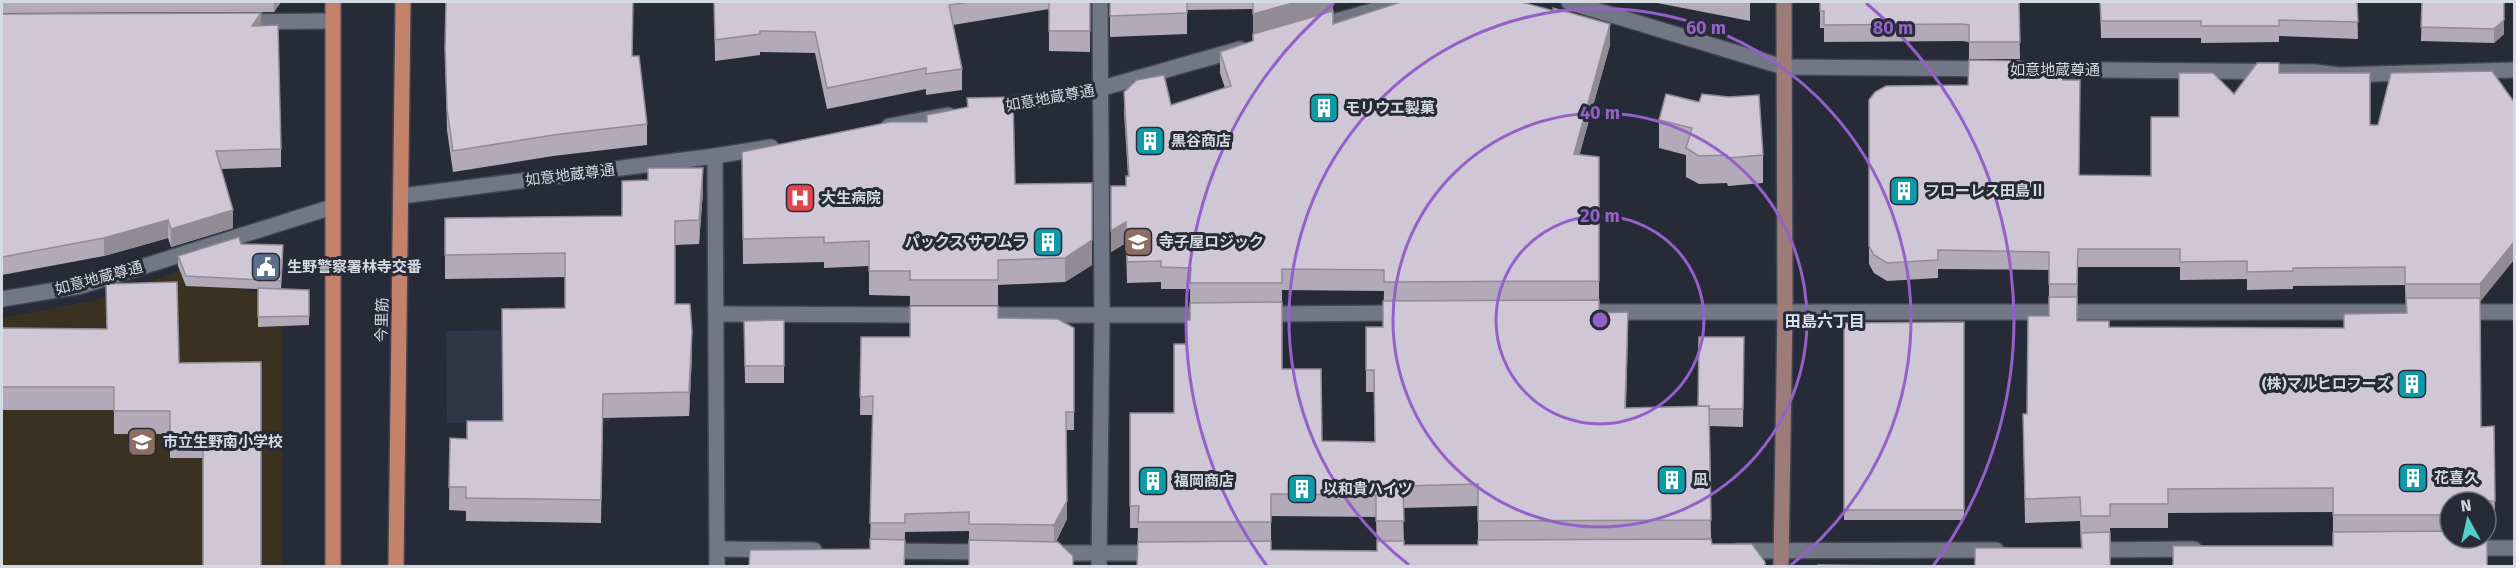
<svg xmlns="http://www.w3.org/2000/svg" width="2516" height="568" viewBox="0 0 2516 568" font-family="'Fira Sans','Noto Sans JP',sans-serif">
<rect width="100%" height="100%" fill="#262b37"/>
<path fill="#2e3647" d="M608 329 610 421 447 423 446 331Z"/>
<path fill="#3b3121" d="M241 249 249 292 282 287V566H2V318L97 300Z"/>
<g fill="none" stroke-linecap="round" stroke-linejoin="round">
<g stroke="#424651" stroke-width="18">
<g id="street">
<path d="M1569 2 1784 67 2315 72 2339 75 2514 70"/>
<path d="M240 22 333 21"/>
<path d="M1315 27 1404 2"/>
<path d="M995 107 1099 89 1240 49"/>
<path d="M889 126 948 115"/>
<path d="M715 156 717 566"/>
<path d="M402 196 715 156 771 147"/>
<path d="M2 299 81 286 332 207"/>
<path d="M1579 312H2425"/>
<path d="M2461 312H2514"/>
<path d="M716 314 931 315"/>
<path d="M1264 314 1402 313"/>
<path d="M979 315H1210"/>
<path d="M2467 548H2514"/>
<path d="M717 549 814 550"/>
<path d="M2092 550 2194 549"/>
<path d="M886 551 988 552"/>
<path d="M1738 551 1996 550"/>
<path d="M1051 553H1159"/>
<path d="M1099 566 1102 315 1100 2"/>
</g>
</g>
<g stroke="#424651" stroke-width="18">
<path id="secondary" d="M1781 566 1785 311 1784 2"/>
</g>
<g stroke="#424651" stroke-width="18">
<g id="primary">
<path d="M333 2V566"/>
<path d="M396 566 403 2"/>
</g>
</g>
<use href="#street" stroke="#717785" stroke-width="15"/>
<use href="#secondary" stroke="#9b7c78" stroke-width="15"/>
<use href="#primary" stroke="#c5826b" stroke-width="15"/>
</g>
<g fill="#b2aab8" fill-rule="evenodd">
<path d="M2 2H281L274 12 2 13Z"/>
<path d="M714 2H1090V52L1049 51V9L953 25 962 69V90L926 95V89L827 109 815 53 760 52V55L715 61Z"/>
<path d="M1110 2H1333V24L1610 45 1579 155 1599 157V313L1628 333 1626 408 1698 406 1744 337 1743 427 1709 426 1711 539 1137 567 1138 528H1130V413H1174L1190 320V289H1161V282L1127 283 1126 243 1111 252V186H1126L1128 176 1124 113V92L1171 105 1225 88 1220 73V52L1253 41V9L1187 10V34L1110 37ZM1282 290 1384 291 1383 327H1366V392H1374L1375 442 1322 441 1282 369ZM1478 506V545H1404L1403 508ZM1271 516 1376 517 1377 551 1271 550Z"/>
<path d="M1652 2H1750V21Z"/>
<path d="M1820 2H2019L2020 59H1969V42L1962 41 1824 42V28H1820Z"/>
<path d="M2100 2H2357L2358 39 2279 36V42L2201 43V38H2101Z"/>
<path d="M2422 2H2504V34L2494 43 2421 41Z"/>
<path d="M2 14 261 26 281 149V167L221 169 233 228 171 247 168 238 104 256 2 275Z"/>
<path d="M445 48 633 56 647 124V145L553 156 453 172 447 130Z"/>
<path d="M2492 71 2480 302 2481 427 2494 426 2495 525H2487V567H1975L2081 548 2080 521 2025 523 2023 414H2027L2049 316V270L1938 269V278L1887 281 1874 273 1869 264V100L1968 85 2021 72 2063 80 2079 175 2151 176 2179 117 2279 73 2370 125H2378ZM2078 267H2180V280L2247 279V290L2293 289V286L2405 285 2406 313 2344 328 2109 327 2077 321ZM2450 502H2486V538H2450ZM2333 512V546L2173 566H2110V528H2168V513Z"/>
<path d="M1666 94 1763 155V183L1728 186 1727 183 1699 184 1686 177V155L1659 148V120Z"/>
<path d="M967 98 1015 184 1092 265 1065 282 998 285V305H910V296L869 295V266L824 268V262L743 264 742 152 927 122 967 107Z"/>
<path d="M703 191 699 244 675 245V304L692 355 689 416 603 418 601 523 466 521V511L449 510 450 438 467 439 503 421 565 308V277L445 279V218L622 216Z"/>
<path d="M241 244 283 254 281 289 309 290V325L258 327V289L186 286 178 266V256Z"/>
<path d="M998 318 1074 328V430H1067V519L1056 542 969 567V531L905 532 904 567 870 549 873 415H860L861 337H910Z"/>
<path d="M784 320V383H745L744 321Z"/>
<path d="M1964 322V520H1844V323Z"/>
<path d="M2 328 179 363 261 362 203 458H170V434H114V410H2Z"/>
</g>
<g fill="#918b96">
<path d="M274 2H281L274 12Z"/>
<path d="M1297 2H1333V12L1253 35V14Z"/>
<path d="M2504 2V34L2494 43V29Z"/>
<path d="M261 13V31L252 26Z"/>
<path d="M1610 24V45L1574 175V154Z"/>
<path d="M703 168V191L699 244V220Z"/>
<path d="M233 210V228L171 247V229Z"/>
<path d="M168 220V238L104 256V238Z"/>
<path d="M1126 222V243L1111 252V231Z"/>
<path d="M1092 240V265L1065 282V258Z"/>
<path d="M2514 242V260L2480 302V284Z"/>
<path d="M692 331V355L689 416V392Z"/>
<path d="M1067 501V519L1054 544V525Z"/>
</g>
<g fill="#cfc6d6" stroke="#918b96" stroke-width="1.5">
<path d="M446 2H633L632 56H639L647 124 553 135 453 151 447 109 445 48Z"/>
<path d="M714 2H969L949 5 962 69 926 74V68L827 88 815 32 760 31V34L715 40Z"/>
<rect x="1049" y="2" width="41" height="29"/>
<path d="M1110 2H1187V13L1110 16Z"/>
<path d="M1253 2H1297L1253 14Z"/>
<path d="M1401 2H1521L1554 11 1553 8 1610 24 1574 154 1599 157V281L1384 282V270L1282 269V283H1190L1191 268 1161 267V261L1127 262 1126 222 1111 231V186H1126V176H1129L1124 92 1137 80 1164 75 1171 105 1231 86 1220 52 1253 41V34L1333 11V24Z"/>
<path d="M1820 2H2019L2020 42H1969V25L1962 24 1824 25V11H1820Z"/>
<path d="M2100 2H2357L2358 22 2279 20V26H2201V21H2101Z"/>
<path d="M2422 2H2504V20L2494 29 2421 27Z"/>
<path d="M261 13 252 26 278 25 281 149 216 151 233 210 171 229 168 220 104 238 2 257V14Z"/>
<path d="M1969 60 2020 61 2021 72H2063V80H2080L2079 175 2151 176V117H2179V73H2213L2234 94 2257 63H2279V73H2370V125H2378L2391 73 2492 71 2514 102V242L2480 284H2405V267L2293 268V271L2247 272V261L2180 262V249H2078L2077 284H2049V252L1938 250V260L1887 263 1874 255 1869 246V100L1875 92 1886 86 1968 85Z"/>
<path d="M1666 94 1699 102 1702 94 1729 97 1759 95 1763 155 1728 158 1727 155 1699 156 1686 148 1692 128 1659 120Z"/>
<path d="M1013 97 1015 184 1092 183V240L1065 258 998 260V280H910V271H869V241L824 243V237L743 239 742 152 890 122H927V115L968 107 967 98Z"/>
<path d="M648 168H703L699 220 675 221V304H690L692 331 689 392 603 394 601 500 466 498V487H449L450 438 467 439V421H503L502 309 565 308V253L445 255V218L622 216V181L648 180Z"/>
<path d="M239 237 241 244 283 245 281 281 186 276 178 256Z"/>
<path d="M177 282 179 363 261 362V567H203V435H170V411H114V387H2V328L107 329 106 284Z"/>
<path d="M258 288 309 290V316L258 317Z"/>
<path d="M2049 297H2077V321H2109V327L2344 328V314L2407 313 2406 298H2480L2481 427 2494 426 2495 501H2487V514H2486V502H2450V515H2333V488L2168 489V504H2110V516H2081L2080 497 2025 499 2023 414H2027L2028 316H2049Z"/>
<path d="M1599 300V313L1628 312 1625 408 1709 406 1711 520 1478 521V484L1403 486 1404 521H1376V495L1271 494V522H1138L1139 506H1130V413H1174V344H1186V320H1190V303L1282 302V369H1321L1322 441 1375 442 1374 370H1366V327H1383V301Z"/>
<path d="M910 306H998V318L1058 319 1074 328V412H1066L1067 501 1054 525 969 524V512L905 514V523H870L873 396 860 397 861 337H910Z"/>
<path d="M784 320V366H745L744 321Z"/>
<path d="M1964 322V510H1844V323Z"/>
<path d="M1699 337H1744L1743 409H1709V406H1698Z"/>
<path d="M2450 531V538H2486V531H2487V567H1975V548H2082L2081 533 2110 532V566H2173V546H2333V532Z"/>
<path d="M870 539 905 540 904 567H749L750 550 870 549Z"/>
<path d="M1711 539 1712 544H1752L1765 562V567H1137L1138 542 1271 541V550L1377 551V541H1404V545H1478V540Z"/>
<path d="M969 540 1058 542 1073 556V567H969Z"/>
<path d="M1818 565 1910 566V567H1818Z"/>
</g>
<g fill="none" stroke="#9660c9" stroke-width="3">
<circle cx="1600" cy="320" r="104"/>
<circle cx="1600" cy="320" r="207"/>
<path d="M1409 565A311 311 0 1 1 1791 565"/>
<path d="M1267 566A414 414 0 0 1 1334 3M1866 3A414 414 0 0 1 1933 566"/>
</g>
<defs>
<g id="building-square" transform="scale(1.5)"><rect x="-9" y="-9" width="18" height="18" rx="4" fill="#0f9aa8" stroke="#262b37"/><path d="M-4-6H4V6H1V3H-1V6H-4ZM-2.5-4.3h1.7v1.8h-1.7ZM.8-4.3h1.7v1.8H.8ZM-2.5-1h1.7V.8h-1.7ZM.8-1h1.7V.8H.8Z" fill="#fff"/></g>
<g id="hospital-square" transform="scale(1.5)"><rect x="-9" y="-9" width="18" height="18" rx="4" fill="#e0444e" stroke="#262b37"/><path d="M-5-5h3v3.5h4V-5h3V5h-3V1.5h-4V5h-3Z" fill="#fff"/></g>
<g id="school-square" transform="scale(1.5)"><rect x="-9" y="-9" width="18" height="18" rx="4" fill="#8d6e63" stroke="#262b37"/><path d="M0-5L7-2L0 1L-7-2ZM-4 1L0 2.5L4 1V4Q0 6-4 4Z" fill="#fff"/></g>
<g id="civic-square" transform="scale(1.5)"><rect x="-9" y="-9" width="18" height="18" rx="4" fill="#5c6f8a" stroke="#262b37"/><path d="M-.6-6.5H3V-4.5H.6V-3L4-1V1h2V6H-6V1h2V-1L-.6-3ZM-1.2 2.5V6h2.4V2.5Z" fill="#fff"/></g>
</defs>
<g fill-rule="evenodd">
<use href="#building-square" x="1324" y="108"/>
<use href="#building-square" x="1150" y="141"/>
<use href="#building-square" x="1904" y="191"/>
<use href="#hospital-square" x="800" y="198"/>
<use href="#building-square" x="1048" y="242"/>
<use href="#school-square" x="1138" y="242"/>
<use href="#civic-square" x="266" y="267"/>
<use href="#building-square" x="2412" y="384"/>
<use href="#school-square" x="142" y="442"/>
<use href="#building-square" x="2413" y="478"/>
<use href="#building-square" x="1672" y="480"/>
<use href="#building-square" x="1153" y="481"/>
<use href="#building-square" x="1302" y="489"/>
</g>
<g text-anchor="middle" stroke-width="6" stroke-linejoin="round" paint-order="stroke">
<g font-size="15" fill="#d5d9e1" stroke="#262b37">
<text x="2055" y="75">如意地蔵尊通</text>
<text transform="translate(1050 98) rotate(-10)" y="5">如意地蔵尊通</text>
<text transform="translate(570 175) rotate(-7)" y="5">如意地蔵尊通</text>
<text transform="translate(99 278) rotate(-15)" y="5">如意地蔵尊通</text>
<text transform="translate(382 320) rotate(-89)" y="5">今里筋</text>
</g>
<g font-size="15" font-weight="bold" fill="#d5d9e1" stroke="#262b37" text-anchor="start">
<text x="1345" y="113">モリウエ製菓</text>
<text x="1171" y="146">黒谷商店</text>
<text x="1925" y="196">フローレス田島Ⅱ</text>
<text x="821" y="203">大生病院</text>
<text x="1027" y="247" text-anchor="end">パックス サワムラ</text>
<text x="1159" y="247">寺子屋ロジック</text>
<text x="287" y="272">生野警察署林寺交番</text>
<text x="2391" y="389" text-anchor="end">(株)マルヒロフーズ</text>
<text x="163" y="447">市立生野南小学校</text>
<text x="2434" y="483">花喜久</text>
<text x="1693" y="485">凪</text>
<text x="1174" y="486">福岡商店</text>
<text x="1323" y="494">以和貴ハイツ</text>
</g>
<g font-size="16" font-weight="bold" fill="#dce4f3" stroke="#262b37">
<text x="1825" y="327">田島六丁目</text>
</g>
</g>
<circle cx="1600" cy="320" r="9" fill="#9660c9" stroke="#262b37" stroke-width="3"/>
<g font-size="18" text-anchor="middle" font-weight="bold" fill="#9660c9" stroke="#262b37" stroke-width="6" stroke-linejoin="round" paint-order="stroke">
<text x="1893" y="34">80 m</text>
<text x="1706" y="34">60 m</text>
<text x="1600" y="119">40 m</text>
<text x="1600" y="222">20 m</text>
</g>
<rect width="2516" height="568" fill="none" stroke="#d5d9e1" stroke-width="6"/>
<g transform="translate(2468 520) rotate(352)"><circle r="28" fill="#262b37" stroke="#6c717b" stroke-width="1.5"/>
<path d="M0-4.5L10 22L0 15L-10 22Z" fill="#52cdcd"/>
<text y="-9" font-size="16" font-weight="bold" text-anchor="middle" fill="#d5d9e1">N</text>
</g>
</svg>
